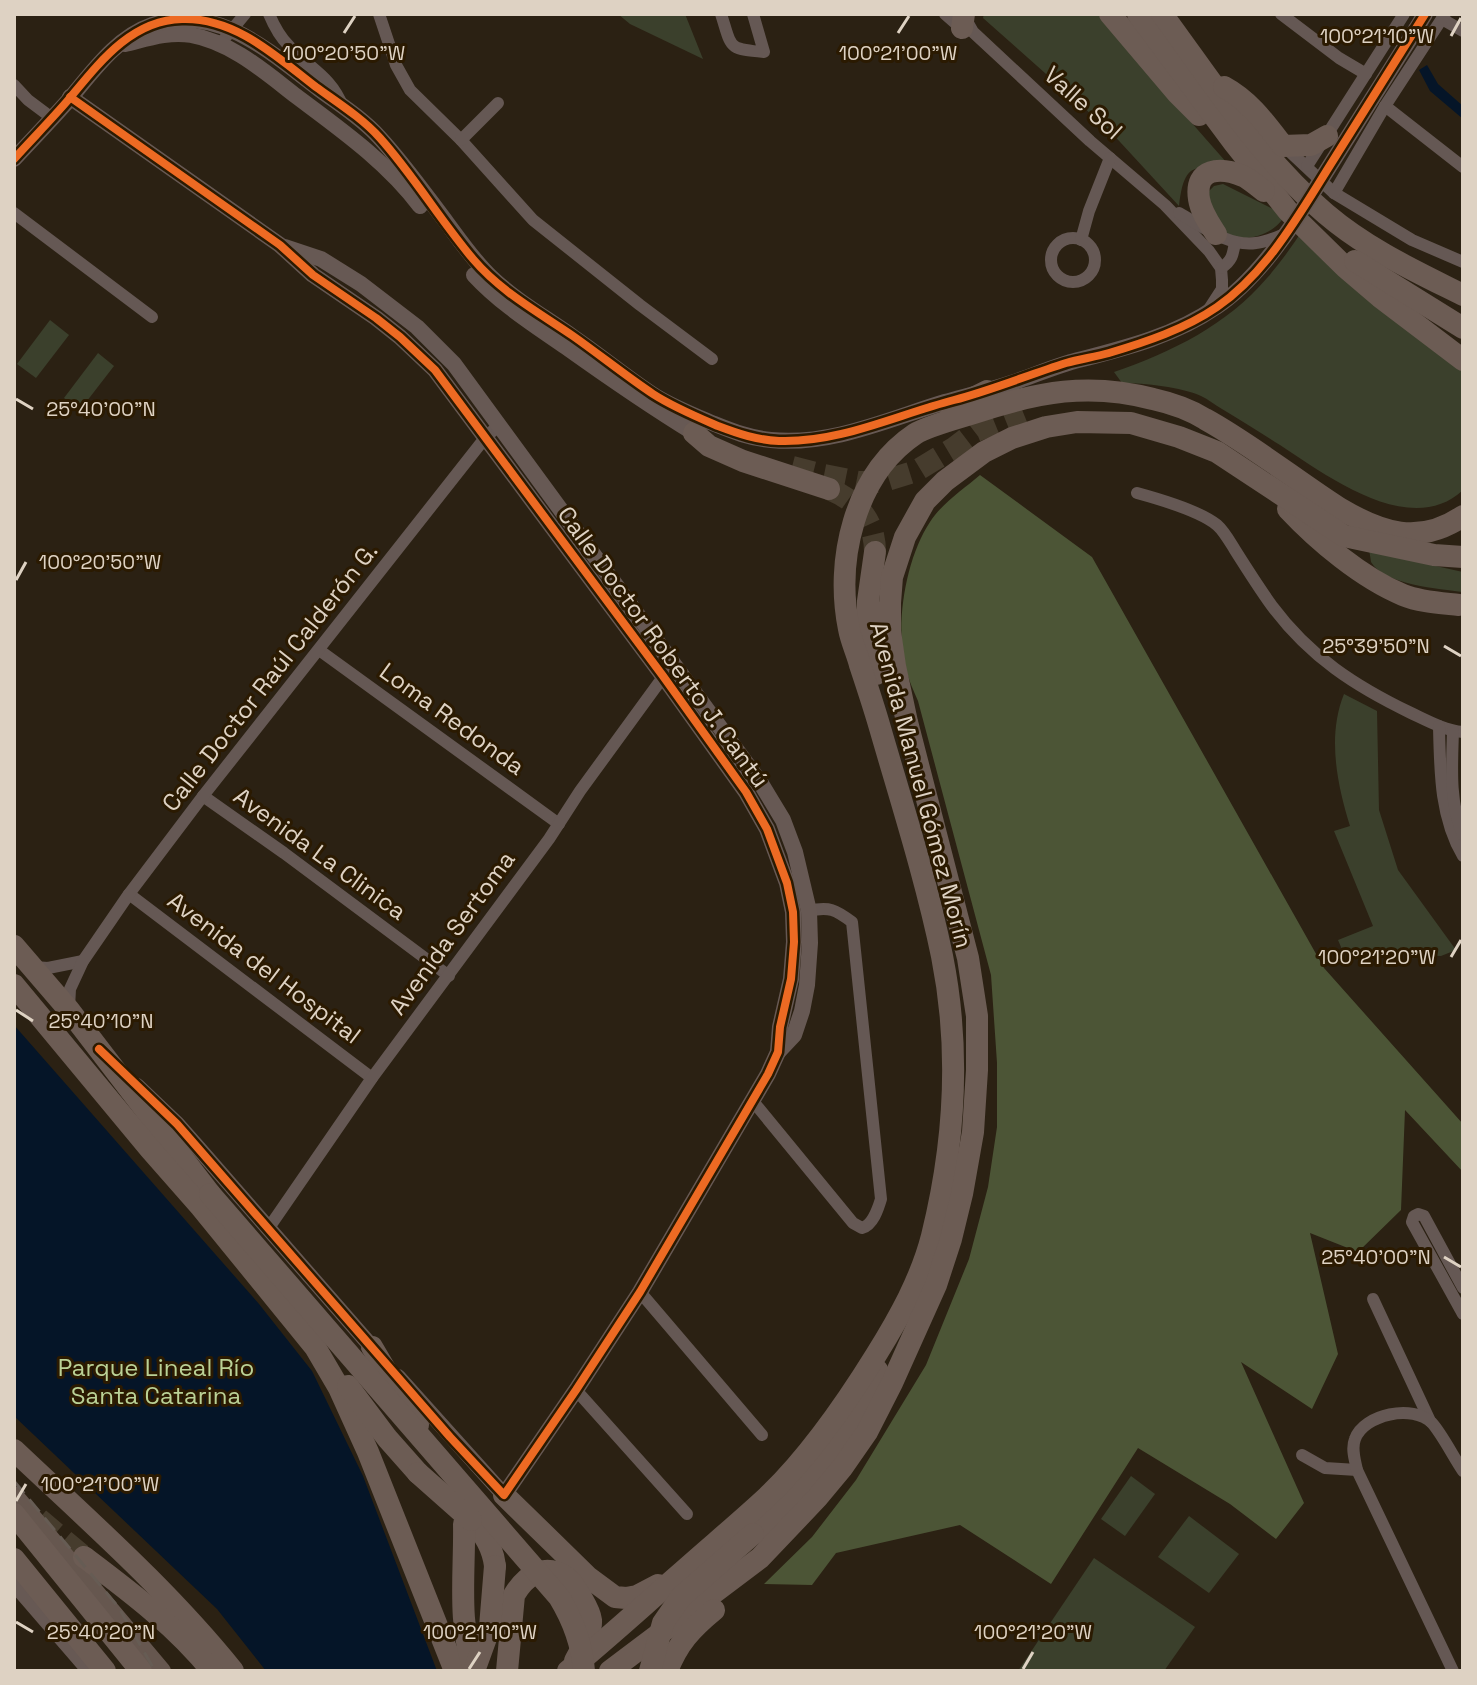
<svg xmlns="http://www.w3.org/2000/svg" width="1477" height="1685" viewBox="0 0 1477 1685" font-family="'Space Grotesk',sans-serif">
<rect width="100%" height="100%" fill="#2b2113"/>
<g fill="#3b402c">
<path d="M618 14H685L703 59 630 24Z"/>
<path d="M984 14H1100L1154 80 1234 171C1195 165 1184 161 1179 206L1109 130 983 18Z"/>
<path d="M1223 184 1285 215C1274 238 1229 249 1215 223 1211 215 1210 201 1208 192L1214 186Z"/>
<path d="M1304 228 1463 360V490C1411 539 1327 476 1280 445 1261 433 1242 421 1222 409 1215 405 1208 399 1201 396 1181 387 1145 383 1122 383L1114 372C1172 352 1227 325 1267 278 1281 262 1293 245 1304 228Z"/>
<path d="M50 320 69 335 36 378 17 364Z"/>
<path d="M98 353 114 366 80 410 64 398Z"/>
<path d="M1369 549 1395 557 1463 572V592C1440 589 1384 585 1371 562 1371 560 1369 550 1369 549Z"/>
<path d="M1344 694 1377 711 1379 810 1398 870 1456 950 1441 956 1369 953 1344 954 1338 940 1373 926 1334 831 1350 826C1337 784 1327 736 1344 694Z"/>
<path d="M1131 1476 1155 1494 1125 1536 1101 1519Z"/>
<path d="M1189 1516 1239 1554 1209 1593 1158 1557Z"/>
<path d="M1094 1558 1195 1627 1164 1671H1018Z"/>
</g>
<path fill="#4c5536" d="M980 475 1092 557 1324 968 1463 1124V1172L1405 1110 1401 1210 1358 1252 1310 1233 1338 1354 1312 1409 1241 1362 1304 1503 1276 1539 1230 1504 1138 1448 1051 1584 960 1525 836 1553 812 1585 764 1584 812 1537 856 1480 926 1365 969 1259 988 1187 997 1127V1063L991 975 918 701C913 690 908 678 905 666 895 623 906 558 930 522 942 503 964 489 980 475Z"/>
<g fill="#051528">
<path d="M1427 65 1438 84 1463 106V119L1430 91 1419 70Z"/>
<path d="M14 1025 259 1304 312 1371 363 1476 437 1671H266L217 1609 14 1416Z"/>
</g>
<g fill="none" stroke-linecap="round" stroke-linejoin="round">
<g stroke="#463c2d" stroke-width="22" stroke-dasharray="22 11" stroke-linecap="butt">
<path d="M792 467 819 474 859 482H881L916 471 954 448 976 431 1023 412"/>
<path d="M829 489C858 501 875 521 875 552"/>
<path d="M39 1519 84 1557"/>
</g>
<g stroke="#655854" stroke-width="12">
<path d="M269 14C274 26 280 37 289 46 310 69 331 76 343 107"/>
<path d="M379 14 396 65 410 90 461 140 533 220 640 305 712 359"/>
<path d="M721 14C732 48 727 49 764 52L753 14"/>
<path d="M945 14 962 29"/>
<path d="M1281 14 1339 58 1366 74"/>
<path d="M964 16 973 32 1090 141 1165 205 1209 251 1221 268 1222 280V289L1209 309"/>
<path d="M1442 19 1463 31"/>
<path d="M220 44 245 14"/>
<path d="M14 85 28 100 52 118"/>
<path d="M1385 106 1463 167"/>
<path d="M461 140 498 103"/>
<path d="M1286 148 1334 193 1412 240 1463 262"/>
<path d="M1307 166 1404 14"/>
<path d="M1334 193 1385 106 1445 14"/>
<path d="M14 213 152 317"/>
<path d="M1179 213C1202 226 1228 247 1256 243 1267 242 1277 237 1287 233"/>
<circle cx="1073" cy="260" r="22"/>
<path d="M1081 240 1089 211 1110 158"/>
<path d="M1221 268C1232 261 1233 255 1235 242"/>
<path d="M1137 493C1159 499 1200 511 1217 525 1224 531 1230 542 1235 550 1247 569 1259 588 1272 606 1310 657 1355 686 1411 713 1428 721 1444 730 1463 732"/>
<path d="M319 650 559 824"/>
<path d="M1439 726C1440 771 1440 817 1463 856"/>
<path d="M1453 731C1452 764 1449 803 1463 835"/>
<path d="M203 796 284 853 449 976"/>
<path d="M129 894 372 1078"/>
<path d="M34 967 48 968 83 961"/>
<path d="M69 1008 70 989 83 961 129 894 203 796 485 438 499 425"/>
<path d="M752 1100 853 1223 862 1228C873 1225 878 1209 881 1199L852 922C836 910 829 906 809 911"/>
<path d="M268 1229 372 1078 549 839 580 791 666 673"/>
<path d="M1463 1288 1424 1216 1418 1214 1414 1216 1412 1222 1463 1314"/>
<path d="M640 1292 762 1435"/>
<path d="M1373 1299 1430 1421"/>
<path d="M576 1390 687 1514"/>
<path d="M1302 1455 1325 1468 1357 1470"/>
<path d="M1453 1671 1357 1470C1355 1460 1351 1449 1355 1439 1364 1414 1413 1404 1432 1423 1442 1434 1454 1458 1463 1471"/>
</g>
<g stroke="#675954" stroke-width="16">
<path d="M1416 29 1425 14"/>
<path d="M125 44C146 39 169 31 191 35 231 42 265 72 296 96 340 129 387 162 420 206"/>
<path d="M70 97 280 245 313 275 376 318 400 337 435 370 663 676 746 792 767 829 787 883 793 912 794 942 791 979 780 1027 778 1052 768 1074 640 1292 576 1390 504 1495 398 1377"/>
<path d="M14 159C32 140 50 121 67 102 91 74 116 37 152 25 218 3 270 52 319 89 339 104 362 118 379 137 404 164 425 194 447 223 461 242 474 261 491 277 516 301 545 317 573 337 601 356 627 378 655 396 673 407 693 415 712 423 732 431 749 438 771 440 831 446 889 419 945 402 970 395 995 389 1020 380 1037 374 1054 367 1071 362 1121 349 1173 337 1216 307 1248 286 1274 252 1295 221"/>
<path d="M285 247 321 259 361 284 417 327 454 364 760 782 783 820 795 852 809 911 810 943 807 985 802 1011 794 1035 778 1052"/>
<path d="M474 275C501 304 533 324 566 347 608 377 650 406 694 433"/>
<path d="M137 1086 177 1124 200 1150 378 1354"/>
<path d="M14 1583 90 1671"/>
</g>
<path stroke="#66574f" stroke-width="18" d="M14 1495 162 1671"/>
<g stroke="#6c5c54" stroke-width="22">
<path d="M1110 14 1177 93 1199 115"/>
<path d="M1138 14 1234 143 1288 211 1346 268 1380 297 1463 360"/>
<path d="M1162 14C1213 83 1260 158 1326 214 1367 249 1415 271 1463 295"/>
<path d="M962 28 964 14"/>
<path d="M1224 87C1250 101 1266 124 1283 146L1311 145 1327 136"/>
<path d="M1216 234C1209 223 1201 212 1199 199 1194 167 1221 167 1243 176 1251 180 1257 186 1264 191"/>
<path d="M1355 261 1463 328"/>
<path d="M951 409 987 391"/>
<path d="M694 433 709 446 743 461 829 489"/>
<path d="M1288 509C1318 541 1362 578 1403 595 1420 602 1441 603 1459 605"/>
<path d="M875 552 868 601V632L876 674"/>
<path d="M14 946 69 1010 210 1194"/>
<path d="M14 985 150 1149 201 1207 315 1347 339 1388 368 1452 455 1671"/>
<path d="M372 1347 418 1425"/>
<path d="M348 1386 387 1438 418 1473"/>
<path d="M14 1450C89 1521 168 1590 233 1671"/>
<path d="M504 1495 588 1577 615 1597 626 1598 637 1596 658 1585"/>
<path d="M14 1514 141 1671"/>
<path d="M471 1520C483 1532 493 1548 495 1566"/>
<path d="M464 1524C465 1572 457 1625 475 1671"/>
<path d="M753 1534 794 1497 823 1466 866 1400 877 1370"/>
<path d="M84 1557C129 1591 176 1626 212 1671"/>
<path d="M14 1559 105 1671"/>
<path d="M507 1671 514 1595C526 1575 544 1563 566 1577 572 1581 577 1591 581 1597 585 1604 590 1612 591 1620 592 1634 581 1649 575 1661"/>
<path d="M568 1671C607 1639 644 1605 682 1572 710 1547 739 1523 767 1497 809 1457 845 1405 876 1355 899 1318 921 1279 932 1236 955 1143 961 1051 942 956 926 879 902 804 880 728 874 707 867 686 860 665 857 653 851 641 849 629 835 561 854 475 915 434 927 426 962 417 977 412 1038 392 1089 382 1153 399 1171 403 1189 409 1205 419 1252 445 1294 479 1339 508 1381 533 1419 546 1463 516"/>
<path d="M610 1671 760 1558 817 1498 842 1468 867 1432 892 1383 936 1285 951 1239 962 1194 973 1132 977 1070V1016L968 958 907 722 895 666 890 631V603L892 577 905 537 925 501 945 481 984 452 1012 438 1046 427 1077 422 1131 423 1179 437 1217 452 1344 536 1434 555 1463 557"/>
<path d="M667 1671C678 1643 691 1629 714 1610"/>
</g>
<path stroke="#665c54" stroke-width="3" stroke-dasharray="16 8" stroke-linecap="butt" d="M14 1481 119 1608 155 1671"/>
<path stroke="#675954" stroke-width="16" d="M1295 221 1416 29"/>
<g stroke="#6c5c54" stroke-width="22">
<path d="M210 1194 559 1597C573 1620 582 1643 584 1671"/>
<path d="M418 1473 471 1520"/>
<path d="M474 1671 490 1627 495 1566"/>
<path d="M650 1671 663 1623 681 1597 753 1534"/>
</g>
<g stroke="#2b1a01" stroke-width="13">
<g id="cycleway">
<path d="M70 97 280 245 313 275 376 318 400 337 435 370 663 676 746 792 767 829 787 883 793 912 794 942 791 979 780 1027 778 1052 768 1074 640 1292 576 1390 504 1495 450 1437 177 1124 99 1049"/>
<path d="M14 159C32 139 51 120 69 99 99 63 131 20 182 19 235 17 277 57 316 87 338 103 362 118 380 138 414 176 440 220 473 259 501 292 538 312 573 336 600 355 626 376 653 394 673 407 697 417 718 426 739 434 757 440 779 441 840 443 896 415 954 400 992 390 1028 375 1066 363 1080 359 1095 357 1109 353 1146 342 1185 329 1217 307 1269 271 1301 211 1334 159 1364 111 1395 62 1425 14"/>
</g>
</g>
<use href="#cycleway" stroke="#ed6a23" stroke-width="8"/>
</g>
<path fill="none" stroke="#ded2c3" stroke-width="3" d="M344 33 355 16M898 33 909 16M1451 36 1461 18M16 399 33 409M16 580 26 562M1444 646 1461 656M1451 957 1461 940M16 1010 33 1021M1444 1257 1461 1267M16 1501 26 1484M16 1622 33 1632M469 1669 480 1652M1023 1669 1033 1652"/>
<g text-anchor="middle" stroke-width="6" stroke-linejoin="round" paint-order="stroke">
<g font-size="24" fill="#ded2c3" stroke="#2b1a01">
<text transform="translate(1083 103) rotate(42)" y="8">Valle Sol</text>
<text transform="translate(663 647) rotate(54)" y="8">Calle Doctor Roberto J. Cantú</text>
<text transform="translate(270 677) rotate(-52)" y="8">Calle Doctor Raúl Calderón G.</text>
<text transform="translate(452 719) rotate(36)" y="8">Loma Redonda</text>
<text transform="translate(921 785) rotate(75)" y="8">Avenida Manuel Gómez Morín</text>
<text transform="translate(320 854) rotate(36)" y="8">Avenida La Clinica</text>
<text transform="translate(452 933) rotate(-54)" y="8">Avenida Sertoma</text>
<text transform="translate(264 968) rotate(37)" y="8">Avenida del Hospital</text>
</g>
<g font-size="24" fill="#bad196" stroke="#2b1a01">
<text x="156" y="1376">Parque Lineal Río<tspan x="156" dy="28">Santa Catarina</tspan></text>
</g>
</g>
<g font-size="20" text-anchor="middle" fill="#ded2c3" stroke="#2b1a01" stroke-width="6" stroke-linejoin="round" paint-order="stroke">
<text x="1377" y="43">100°21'10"W</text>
<text x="344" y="60">100°20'50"W</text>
<text x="898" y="60">100°21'00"W</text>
<text x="101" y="416">25°40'00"N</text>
<text x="100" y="569">100°20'50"W</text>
<text x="1376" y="653">25°39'50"N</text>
<text x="1377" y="964">100°21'20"W</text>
<text x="101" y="1028">25°40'10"N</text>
<text x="1376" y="1264">25°40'00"N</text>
<text x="100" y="1491">100°21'00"W</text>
<text x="101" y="1639">25°40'20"N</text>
<text x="480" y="1639">100°21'10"W</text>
<text x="1033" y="1639">100°21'20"W</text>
</g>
<rect width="1477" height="1685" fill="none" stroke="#ded2c3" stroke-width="32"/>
</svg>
